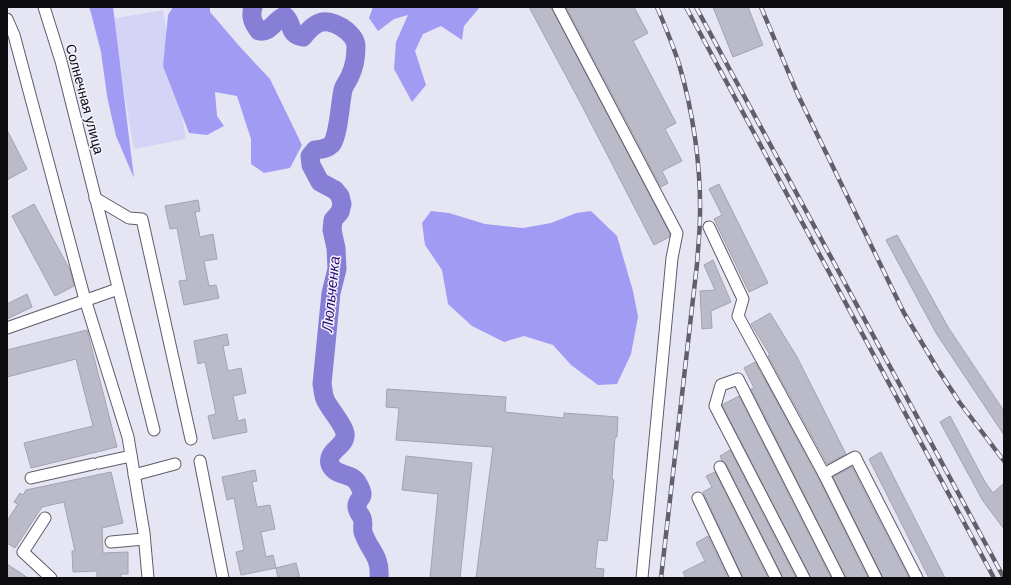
<svg xmlns="http://www.w3.org/2000/svg" width="1011" height="585" viewBox="0 0 1011 585" font-family="Helvetica,sans-serif">
<rect width="100%" height="100%" fill="#e6e5f4"/>
<path fill="#d5d4f6" d="M163 10 186 139 134 149 111 19Z"/>
<g fill="#a29bf4">
<path d="M89 7H113L134 178 116 136 107 96 101 52 91 13Z"/>
<path d="M173 7H210V12L241 48 270 79 302 145 290 168 264 173 251 164V139L237 96 215 92 217 116 224 126 207 135 189 133 163 66 168 15Z"/>
<path d="M373 7H480L464 26 462 40 441 26 423 34 415 51 426 85 412 102 394 69 396 42 408 15 394 19 378 31 369 18Z"/>
<path d="M431 211 449 213 485 224 523 228 551 223 576 213 591 211 617 236 633 291 638 317 631 354 617 384 598 385 571 365 553 345 524 336 504 342 472 326 448 304 442 270 425 245 422 223Z"/>
</g>
<g fill="none" stroke-linecap="round" stroke-linejoin="round">
<path stroke="#877fd6" stroke-width="19" d="M253 7C250 17 253 23 259 31 271 33 274 20 285 16 294 24 287 34 303 37 307 32 313 25 319 23 331 17 356 33 356 46 356 56 354 68 350 76 348 81 344 85 343 90 340 103 339 133 332 144 327 149 322 149 315 150L310 156 311 165 320 182 335 190 340 196 342 204 340 212 333 220 332 230 336 248 337 269 331 293 322 384C323 388 323 394 325 399 329 409 343 423 345 433 347 447 326 450 330 464 335 477 351 472 357 482 369 501 356 496 357 507 357 511 360 514 362 518 364 522 362 528 363 532 369 551 381 555 379 578"/>
</g>
<g fill="#babac8" stroke="#a3a2b0">
<path d="M529 7H551L670 234 669 237 654 245 580 102Z"/>
<path d="M566 7H634L648 33 633 41 676 123 665 129 682 161 662 171 668 183 661 187Z"/>
<path d="M713 7H748L763 45 733 57Z"/>
<path d="M7 130 27 169 7 180Z"/>
<path d="M719 184 768 283 749 292 714 219 722 215 709 189Z"/>
<path d="M198 200 200 211 195 212 200 237 213 234 217 259 204 261 209 286 216 285 219 298 184 305 179 281 187 280 177 228 170 229 165 206Z"/>
<path d="M34 204 70 270 74 286 55 296 12 216Z"/>
<path d="M897 235 948 327 1004 411V435L936 333 886 240Z"/>
<path d="M713 260 731 302 711 311 712 328 702 329 700 291 715 290 704 265Z"/>
<path d="M27 294 32 307 7 319V304Z"/>
<path d="M770 313 797 357 846 454 827 464 768 356 770 355 751 324Z"/>
<path d="M87 330 117 447 31 468 24 443 93 426 76 359 7 377V350Z"/>
<path d="M227 334 229 345 223 346 228 371 241 368 246 393 233 396 238 421 245 419 247 432 213 439 208 416 216 414 205 362 198 364 194 341Z"/>
<path d="M755 362 818 477 868 578H846L751 389 754 388 744 368Z"/>
<path d="M387 389 506 397 505 412 564 418V413L618 417 617 437H615L612 479 614 480 607 541 598 540 595 568 604 569 603 578H476L493 447 396 440 399 408 386 407Z"/>
<path d="M739 396 831 578H811L722 405Z"/>
<path d="M950 416 985 482 993 493 1004 483V529L983 501 940 422Z"/>
<path d="M730 450 796 578H783L726 464 722 461 720 456Z"/>
<path d="M881 452 945 578H929L869 459Z"/>
<path d="M406 456 472 463 460 578H430L438 494 402 490Z"/>
<path d="M852 467 909 578H883L833 477Z"/>
<path d="M255 470 257 481 252 482 257 507 270 505 275 529 261 532 266 557 273 555 276 568 241 575 236 552 244 550 234 498 227 500 222 477Z"/>
<path d="M111 472 123 523 102 528 103 553 128 552V574H121V578H97V571L73 572 72 551H75L64 502 42 507 15 548 7 543V521L18 504 14 502 20 493 23 495 26 490Z"/>
<path d="M715 472 768 578H743L703 492 712 487 706 476Z"/>
<path d="M708 536 728 578H686L683 572 705 561 696 543Z"/>
<path d="M296 563 300 578H278L276 568Z"/>
<path d="M7 564 28 578H7Z"/>
</g>
<g fill="none" stroke-linecap="round" stroke-linejoin="round">
<g stroke="#5d5d69" stroke-width="13">
<g id="minor">
<path d="M44 7 61 61 154 430"/>
<path d="M558 7 677 233 672 258 642 578"/>
<path d="M7 19 14 35 84 296 128 437 144 533 148 578"/>
<path d="M95 198 129 218 142 219 191 439"/>
<path d="M709 227 743 299 738 316 824 474 876 578"/>
<path d="M7 328 118 289"/>
<path d="M200 461 223 578"/>
<path d="M99 463 131 456"/>
<path d="M720 467 776 578"/>
<path d="M824 474 855 457 917 578"/>
<path d="M134 475 175 464"/>
<path d="M31 478 93 464"/>
<path d="M698 498 736 578"/>
<path d="M45 518 23 552 51 578"/>
<path d="M111 542 144 539"/>
<path d="M804 578 715 406 721 385 738 379 839 578"/>
</g>
</g>
<use href="#minor" stroke="#fff" stroke-width="11"/>
<g stroke="#616069" stroke-width="4.5">
<g id="rail">
<path d="M657 7C665 26 673 45 679 64 693 111 701 166 700 215 700 231 698 248 697 264L661 578"/>
<path d="M686 7 994 578"/>
<path d="M696 7 1004 578"/>
<path d="M761 7 798 95 904 313 937 368 960 403 1004 461"/>
</g>
</g>
<use href="#rail" stroke="#f3f3ff" stroke-width="3" stroke-dasharray="9" stroke-linecap="butt"/>
</g>
<g text-anchor="middle" stroke-width="3" stroke-linejoin="round" paint-order="stroke">
<g font-size="14" fill="#0c0c11" stroke="#f3f3ff">
<text transform="translate(85 99) rotate(75)" y="5">Солнечная улица</text>
</g>
<g font-size="15" font-style="italic" fill="#2e0b75" stroke="#f3f3ff">
<text transform="translate(331 294) rotate(-84)" y="5">Люльченка</text>
</g>
</g>
<rect width="1011" height="585" fill="none" stroke="#0c0c11" stroke-width="16"/>
</svg>
